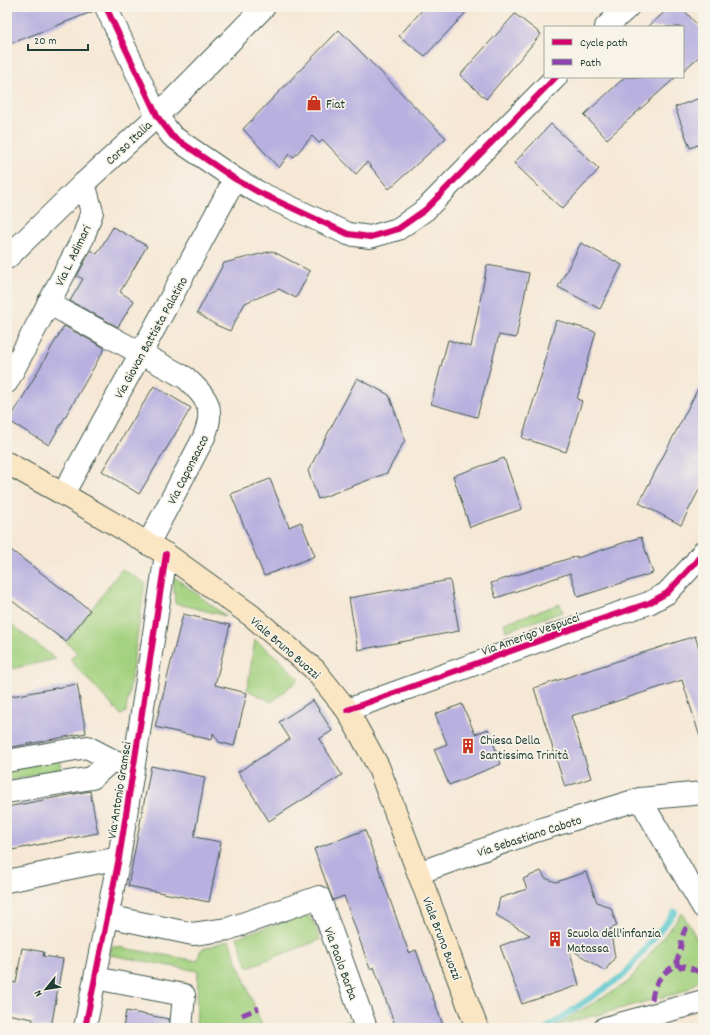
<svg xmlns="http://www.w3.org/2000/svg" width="710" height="1035" viewBox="0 0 710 1035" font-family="Dekko,sans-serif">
<rect width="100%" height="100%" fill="#f7f3e8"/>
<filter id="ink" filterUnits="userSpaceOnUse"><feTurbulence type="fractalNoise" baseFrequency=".025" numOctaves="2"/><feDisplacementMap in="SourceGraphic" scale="8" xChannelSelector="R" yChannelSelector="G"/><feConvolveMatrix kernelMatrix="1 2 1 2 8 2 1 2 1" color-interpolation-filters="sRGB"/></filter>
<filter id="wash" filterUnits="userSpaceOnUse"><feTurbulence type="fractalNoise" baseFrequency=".012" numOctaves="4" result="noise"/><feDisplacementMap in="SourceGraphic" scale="16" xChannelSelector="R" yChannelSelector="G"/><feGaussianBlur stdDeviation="0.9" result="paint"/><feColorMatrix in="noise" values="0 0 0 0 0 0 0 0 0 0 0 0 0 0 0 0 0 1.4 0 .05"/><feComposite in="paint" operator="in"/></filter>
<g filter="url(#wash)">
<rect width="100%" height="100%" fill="#f6e8d5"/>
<g fill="#a3d17f" stroke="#61875a">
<path d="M122 569 145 583 126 712 121 715 70 660 77 652 66 642Z"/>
<path d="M173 576 226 616 175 603Z"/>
<path d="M560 604 563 612 506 631 504 623Z"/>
<path d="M7 621 56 659 7 670Z"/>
<path d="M255 640 280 660 299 679 272 702 247 690Z"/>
<path d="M60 759 62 769 7 781V770Z"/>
<path d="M682 913 703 949V970C700 981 693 987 682 992L555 1026 628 982Z"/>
<path d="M303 915C314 916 317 932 320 940L248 967 237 937Z"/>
<path d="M229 940 263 1028H196L198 971 110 955 112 946 198 961 200 951 202 949Z"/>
<path d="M350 1020 353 1028H328Z"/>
</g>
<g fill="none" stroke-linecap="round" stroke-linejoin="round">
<path stroke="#5ac8ce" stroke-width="6" d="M548 1027 624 975 675 912"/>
</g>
<g id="blocks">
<g fill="#b8b0df">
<path d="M7 7H94V11L7 45Z"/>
<path d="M425 7H471L425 56 399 36Z"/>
<path d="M670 7H681L703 31V53L683 71V27H648Z"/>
<path d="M515 14 541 34 486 99 460 75Z"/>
<path d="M339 30 446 138 389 189 367 162 356 174 323 140 319 143 312 136 294 157 289 154 279 168 243 129Z"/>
<path d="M625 77H676L607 139 584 115Z"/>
<path d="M703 97V143L690 148 675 107Z"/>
<path d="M551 124 599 169 562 209 514 163Z"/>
<path d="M113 227 147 246 120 292 134 301 118 327 70 301 83 279 77 276 91 250 97 254Z"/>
<path d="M581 243 622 265 600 309 558 287Z"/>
<path d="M272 251 310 271 296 298 279 289 245 303 230 331 216 325 197 313 224 263Z"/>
<path d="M487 265 529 273 516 338 499 335 477 417 431 404 448 340 471 347Z"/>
<path d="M556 320 596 332 577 399 582 401 566 452 522 438 544 367 543 366Z"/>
<path d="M64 326 105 348 49 445 9 421Z"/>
<path d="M357 378 389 395 405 440 387 473 318 499 308 471Z"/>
<path d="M703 379V482L681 525 639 503Z"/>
<path d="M154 386 191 408 139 494 102 471Z"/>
<path d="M504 458 522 509 470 527 453 476Z"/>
<path d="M270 479 289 527 301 522 315 556 264 576 231 494Z"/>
<path d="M641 537 653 573 578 597 570 573 496 598 491 583 577 556V558Z"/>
<path d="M7 547 90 610 66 642 7 597Z"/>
<path d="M450 580 459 631 358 650 349 598Z"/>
<path d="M183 614 230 625 215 685 247 693 234 746 219 742 213 733 212 740 155 727Z"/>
<path d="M695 636 703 660V736L700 737 682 680 571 716 591 778 565 787 534 688Z"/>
<path d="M77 684 86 733 7 748V697Z"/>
<path d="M313 700 332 731 319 739 342 775 269 821 238 772 290 739 279 722Z"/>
<path d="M462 704 475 734 488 729 501 764 449 785 434 749 447 744 435 714Z"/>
<path d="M151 766 205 777 194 837 221 842 209 902 128 886Z"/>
<path d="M90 791 98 833 7 851V807Z"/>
<path d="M365 830 409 953 416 950 444 1028H396L374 967 370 969 344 896 333 900 329 890 314 849Z"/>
<path d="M541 871 545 878 556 882 586 872 597 902 611 908 617 926 610 929 615 957 605 971 569 948 579 985 522 1004 500 946 530 935 496 915 500 898 527 889 523 879Z"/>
<path d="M22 948 44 952 43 956 63 959 51 1028H31L33 1019 7 1014V981L16 983Z"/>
<path d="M126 1011 169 1019V1028H123Z"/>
</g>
</g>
</g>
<g filter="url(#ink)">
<use href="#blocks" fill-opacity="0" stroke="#3f574c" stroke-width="1"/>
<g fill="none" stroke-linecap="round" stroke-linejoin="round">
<g stroke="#3f574c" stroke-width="24">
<g id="minor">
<path d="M106 7 157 116 172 136 235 179 258 192 348 234 370 237 398 229 425 210 556 77"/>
<path d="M606 27 628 7"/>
<path d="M48 303 186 378C207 398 216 407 204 437L148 544"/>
<path d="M7 382 83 238 92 212 84 183"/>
<path d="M63 494 141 353 235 179"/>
<path d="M347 710 569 630 649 603 667 593 694 564 703 552"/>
<path d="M7 761 87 747 112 760"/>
<path d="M7 792 32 788 92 778 112 760 133 768"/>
<path d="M640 799 703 907"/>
<path d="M418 873 535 831 640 799 703 793"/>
<path d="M7 881 119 858"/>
<path d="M107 916 193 934 228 929 319 897 366 1028"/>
<path d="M95 978 184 995 181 1028"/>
<path d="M85 1028 119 858 138 739 166 554"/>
<path d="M605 1028 703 1001"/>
</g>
</g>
<g stroke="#3f574c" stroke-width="24">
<path id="tertiary" d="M7 258 84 183 157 116 264 7"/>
</g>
<g stroke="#3f574c" stroke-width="24">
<path id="secondary" d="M7 463 63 494 166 554 252 616 314 669 347 710 378 766 477 1028"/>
</g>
<use href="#minor" stroke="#fff" stroke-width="22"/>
<use href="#tertiary" stroke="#fff" stroke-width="22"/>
<use href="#secondary" stroke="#fbe6c4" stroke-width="22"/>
<g stroke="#8e44ad" stroke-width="5" stroke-dasharray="10 5" stroke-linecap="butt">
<path d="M677 964 680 967 685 966 702 973"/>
<path d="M652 1000C654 981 662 974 677 964 676 959 679 957 680 952 682 941 681 933 689 924"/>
<path d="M242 1015 259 1008"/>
</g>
<g stroke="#f7f3e8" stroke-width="8">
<g id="cycleway">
<path d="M106 7 157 116 172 136 235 179 258 192 348 234 370 237 398 229 425 210 556 77"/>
<path d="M347 710 569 630 649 603 667 593 694 564 703 552"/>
<path d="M85 1028 119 858 138 739 166 554"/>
</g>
</g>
<use href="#cycleway" stroke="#d6006c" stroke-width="6"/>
</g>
</g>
<defs>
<g id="shop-bare" transform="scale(1.2)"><path d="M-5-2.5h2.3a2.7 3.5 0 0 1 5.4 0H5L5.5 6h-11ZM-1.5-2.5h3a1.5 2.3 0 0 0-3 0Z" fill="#c8321e" stroke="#f7f3e8" stroke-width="2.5" paint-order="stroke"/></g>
<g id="building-bare" transform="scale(1.2)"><path d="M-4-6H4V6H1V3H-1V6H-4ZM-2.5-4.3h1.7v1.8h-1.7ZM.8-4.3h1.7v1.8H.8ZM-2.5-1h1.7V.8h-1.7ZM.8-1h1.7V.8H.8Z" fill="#c8321e" stroke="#f7f3e8" stroke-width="2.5" paint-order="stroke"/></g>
</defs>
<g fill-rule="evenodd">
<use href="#shop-bare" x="314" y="103"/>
<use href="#building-bare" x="468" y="746"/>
<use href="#building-bare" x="555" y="939"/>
</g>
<g text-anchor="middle" stroke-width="3.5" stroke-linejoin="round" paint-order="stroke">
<g font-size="13" fill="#1f3d34" stroke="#f7f3e8" text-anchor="start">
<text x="326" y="108">Fiat</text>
<text x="480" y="744">Chiesa Della<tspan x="480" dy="15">Santissima Trinità</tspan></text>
<text x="567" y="937">Scuola dell'infanzia<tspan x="567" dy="15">Matassa</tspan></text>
</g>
<g font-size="13" fill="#1f3d34" stroke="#f7f3e8">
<text transform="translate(128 142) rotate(-43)" y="5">Corso Italia</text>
<text transform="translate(72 255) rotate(-64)" y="5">Via L. Adimari</text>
<text transform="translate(150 337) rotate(-61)" y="5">Via Giovan Battista Palatino</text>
<text transform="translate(187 469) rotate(-63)" y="5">Via Caponsacco</text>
<text transform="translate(530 633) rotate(-20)" y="5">Via Amerigo Vespucci</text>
<text transform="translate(286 647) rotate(41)" y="5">Viale Bruno Buozzi</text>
<text transform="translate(118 790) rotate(-81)" y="5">Via Antonio Gramsci</text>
<text transform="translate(529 835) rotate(-18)" y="5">Via Sebastiano Caboto</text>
<text transform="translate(443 938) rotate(69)" y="5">Viale Bruno Buozzi</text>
<text transform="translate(342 963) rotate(70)" y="5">Via Paolo Barba</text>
</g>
</g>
<rect width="710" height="1035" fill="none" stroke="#f7f3e8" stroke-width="24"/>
<rect x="544" y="26" width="140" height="52" fill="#f7f3e8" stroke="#a1aaa0"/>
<rect x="552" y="39" width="20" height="6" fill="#d6006c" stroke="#a1aaa0"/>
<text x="580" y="46" font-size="12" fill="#1f3d34">Cycle path</text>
<rect x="552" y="59" width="20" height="6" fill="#8e44ad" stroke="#a1aaa0"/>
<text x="580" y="66" font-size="12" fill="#1f3d34">Path</text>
<g transform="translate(46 989) rotate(240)" stroke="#f7f3e8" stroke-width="3" paint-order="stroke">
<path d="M0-3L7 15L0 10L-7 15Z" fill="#1f3d34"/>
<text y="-6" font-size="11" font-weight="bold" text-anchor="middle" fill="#1f3d34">N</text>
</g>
<path d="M28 44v6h60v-6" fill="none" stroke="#1f3d34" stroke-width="2"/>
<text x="34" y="44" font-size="12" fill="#1f3d34" stroke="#f7f3e8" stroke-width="3" paint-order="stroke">20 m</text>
</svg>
